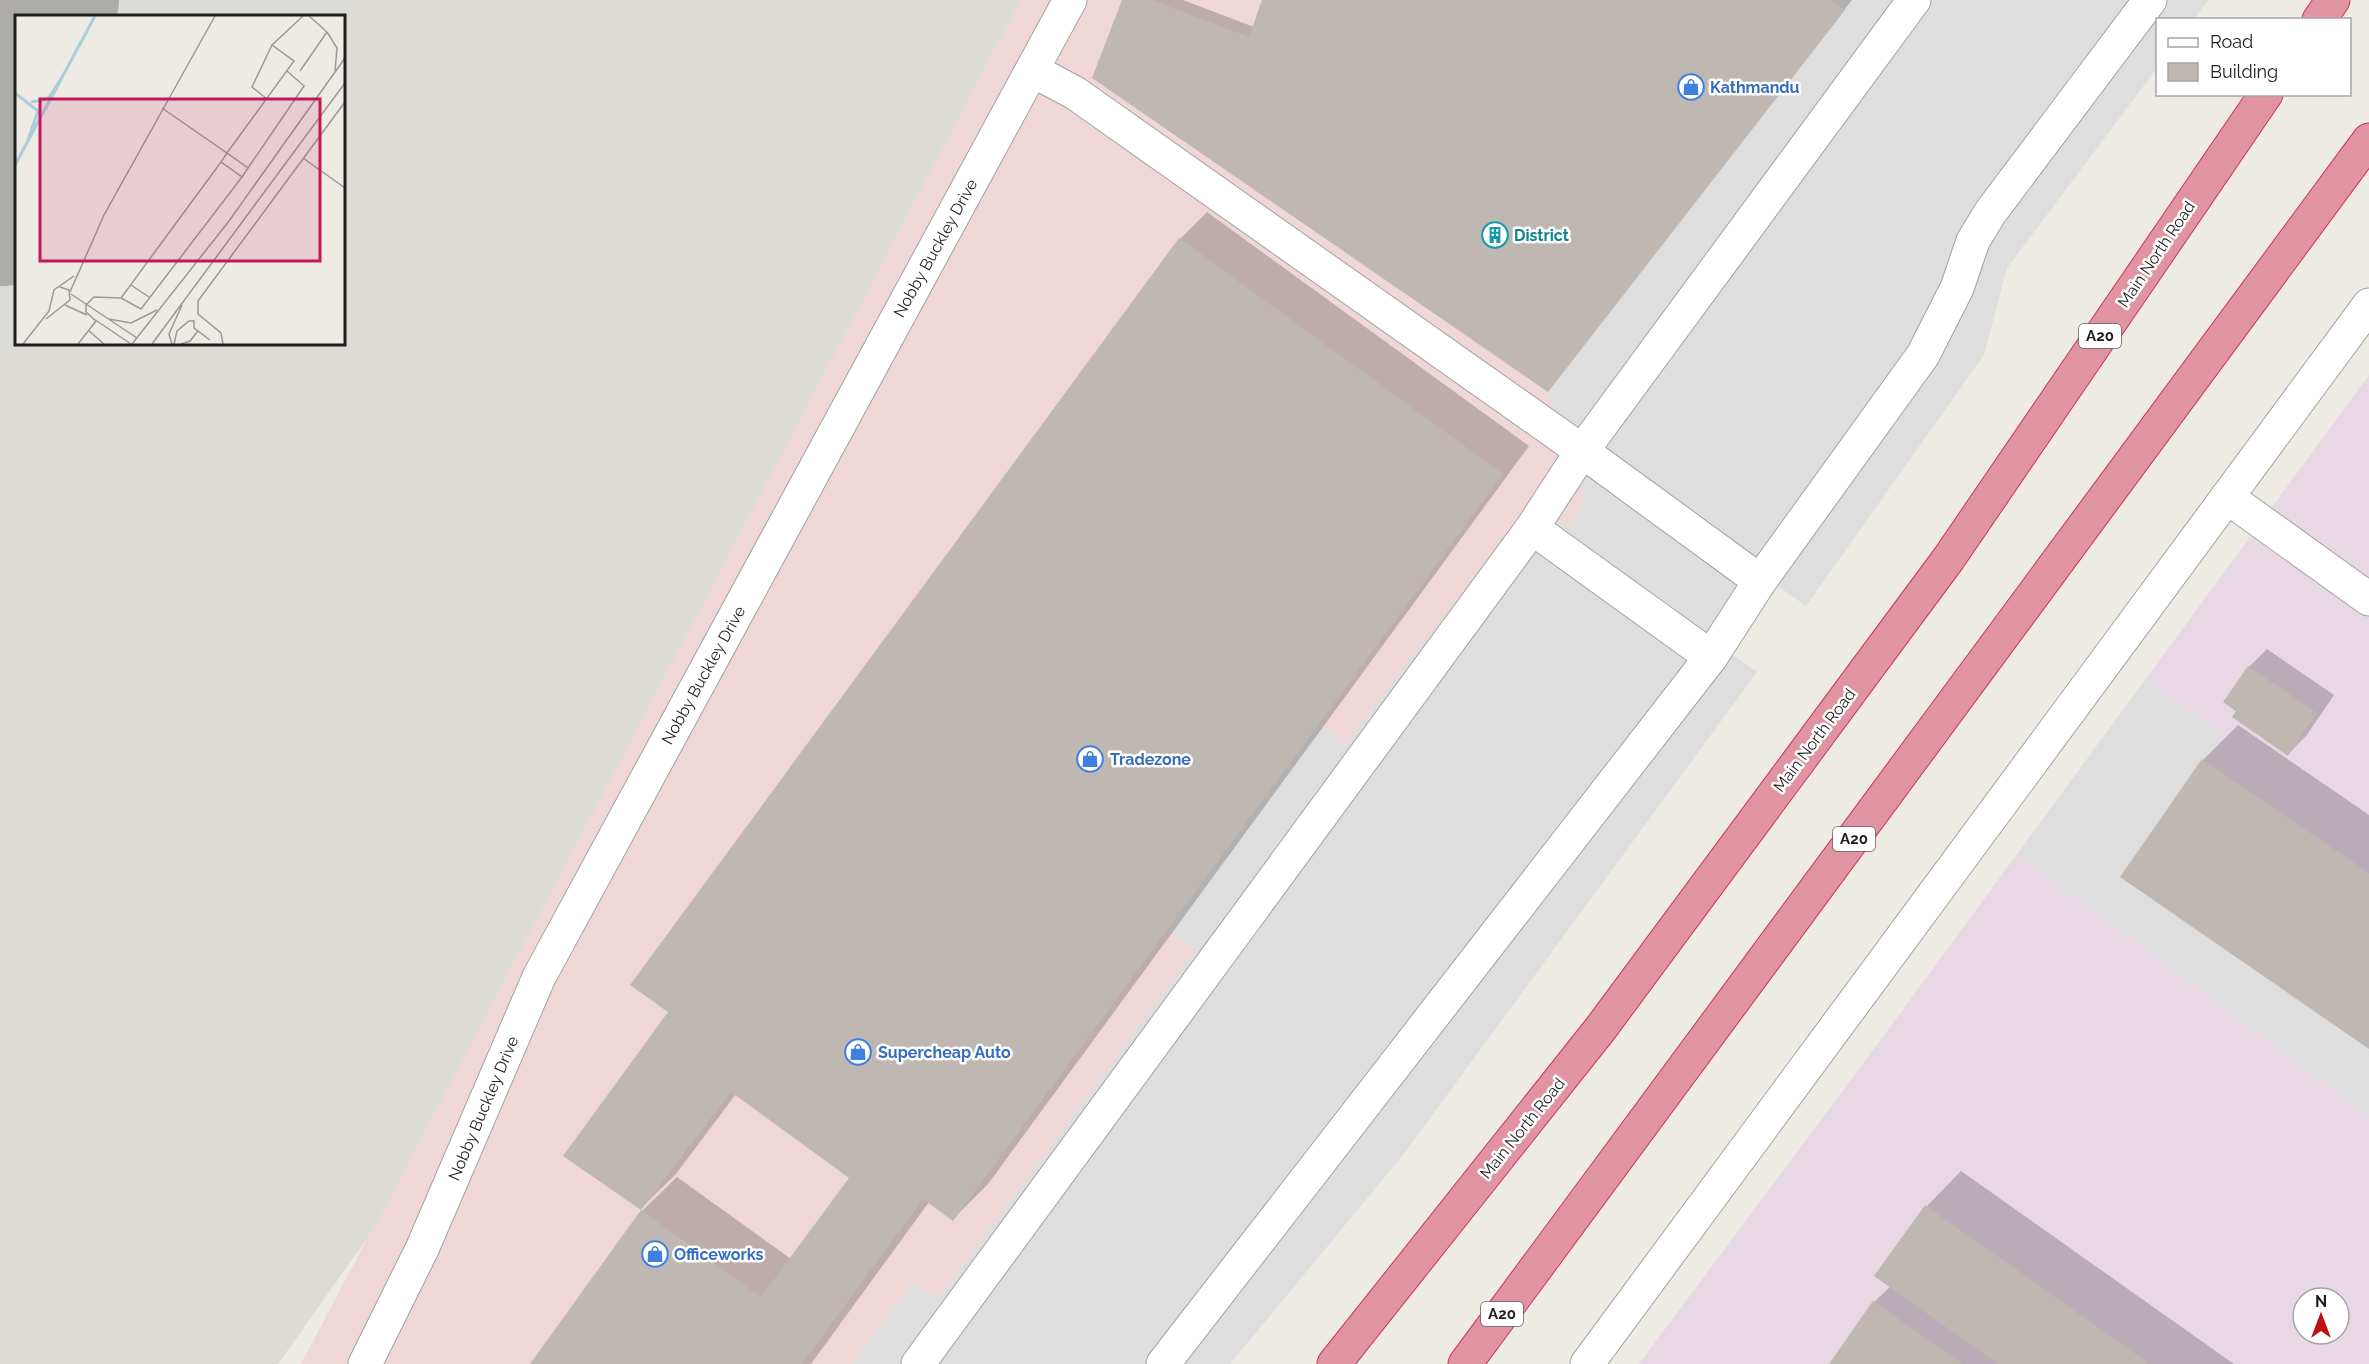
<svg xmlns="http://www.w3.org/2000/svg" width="2369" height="1364" viewBox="0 0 2369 1364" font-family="Raleway,sans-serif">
<rect width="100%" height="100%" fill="#eeebe5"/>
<path fill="#eed7d6" d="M1021 0H2195L2158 20 1177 1364H301Z"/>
<path fill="#e7d8e4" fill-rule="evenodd" d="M2369 375V1364H1639L1882 1038ZM2303 1298H2339V1334H2303Z"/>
<path fill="#dddbd6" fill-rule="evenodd" d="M0 0H1021L373 1230 278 1364H0ZM16 16H344V344H16Z"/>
<g fill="#dedede">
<path d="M1830 0H2208L2194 19 2158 20 2157 68 2007 268 1984 355 1806 606 1778 586 1729 652 1757 672 1403 1155 1230 1364H851L912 1282 937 1299 1195 950 1168 929 1319 723 1346 743 1529 505 1569 527 1586 502 1548 392 1844 10Z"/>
<path d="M2146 679 2224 735 2138 858 2369 1030V1117L2099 914 2016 856Z"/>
</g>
<g fill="#0003">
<path d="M1124 0H1183L1254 27 1264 0H1852L1556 381Z"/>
<path d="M1207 212 1529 446 988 1184 953 1219 929 1202 811 1364H532L642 1211 677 1177 791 1259 851 1177 736 1094 676 1174 641 1208 670 1012 798 757 1180 239Z"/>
<path d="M2267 649 2334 695 2306 736 2288 754 2225 702 2249 667Z"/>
<path d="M2238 725 2369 815V1047L2122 877 2203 760Z"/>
<path d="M1961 1171 2234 1364H1831L1874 1302 1891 1286 1876 1276 1927 1206Z"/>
</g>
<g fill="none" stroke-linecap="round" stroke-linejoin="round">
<path stroke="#adaca8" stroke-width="100" d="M44 16 69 0"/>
<path stroke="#adaca8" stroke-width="250" d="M0 161 16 130"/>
</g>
<g fill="#bfb7b2">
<path d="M1122 0H1152L1249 37 1262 0H1830L1845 10 1548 392 1092 78Z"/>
<path d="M1179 238 1503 474 953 1221 923 1199 802 1364H530L641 1210 761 1297 849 1178 731 1092 641 1210 563 1156 668 1012 630 985Z"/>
<path d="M2248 666 2317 713 2288 756 2232 717 2236 711 2223 702Z"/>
<path d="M2202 759 2369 873V1049L2120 877Z"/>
<path d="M1925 1205 2150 1364H1998L1874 1276Z"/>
<path d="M1873 1301 1963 1364H1829Z"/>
</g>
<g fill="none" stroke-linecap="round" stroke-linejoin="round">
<g stroke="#a2a2a2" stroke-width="35">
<g id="minor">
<path d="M1032 70 1075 93 1582 451 1914 0"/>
<path d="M2227 497 2369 599"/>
<path d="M1532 528 1582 451 1760 581 1711 657"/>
<path d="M1760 581 1923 355 1957 288 1973 241 1990 213 2150 0"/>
<path d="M365 1364 422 1249 539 977 1070 0"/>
<path d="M918 1364 1532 528 1711 657 1163 1364"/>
<path d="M1587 1364 2369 305"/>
</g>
</g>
<g stroke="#cc3266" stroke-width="35">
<g id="highway">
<path d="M2319 20 2333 0"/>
<path d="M1334 1364 1601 1028 1949 558 2266 94"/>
<path d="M1465 1364 2369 140"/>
</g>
</g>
<use href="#minor" stroke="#fff" stroke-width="33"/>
<use href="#highway" stroke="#e093a1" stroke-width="33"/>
</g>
<defs>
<g id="shop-ring" transform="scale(1.35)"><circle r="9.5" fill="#fff" stroke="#3f7fe0" stroke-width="1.5"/><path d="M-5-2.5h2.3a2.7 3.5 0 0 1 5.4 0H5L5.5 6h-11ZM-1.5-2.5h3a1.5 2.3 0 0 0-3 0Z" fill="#3f7fe0"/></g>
<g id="building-ring" transform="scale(1.35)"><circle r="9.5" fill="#fff" stroke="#0f9aa8" stroke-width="1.5"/><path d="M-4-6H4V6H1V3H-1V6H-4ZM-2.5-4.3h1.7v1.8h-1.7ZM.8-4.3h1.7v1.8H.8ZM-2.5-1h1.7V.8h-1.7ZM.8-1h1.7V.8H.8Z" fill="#0f9aa8"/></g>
</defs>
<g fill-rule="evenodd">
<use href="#shop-ring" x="1691" y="87"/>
<use href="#building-ring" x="1495" y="235"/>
<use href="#shop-ring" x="1090" y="759"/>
<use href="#shop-ring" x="858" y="1052"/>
<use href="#shop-ring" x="655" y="1254"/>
</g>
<g text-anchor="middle" stroke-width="5" stroke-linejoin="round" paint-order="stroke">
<g fill="#fff" stroke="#626262" stroke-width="1.5">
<rect x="2079" y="324" width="42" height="24" rx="4.5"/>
<rect x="1833" y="827" width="42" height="24" rx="4.5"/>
<rect x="1481" y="1302" width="42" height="24" rx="4.5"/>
</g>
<g font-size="15" font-weight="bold" fill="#1e1e1e">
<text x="2100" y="341">A20</text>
<text x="1854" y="844">A20</text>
<text x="1502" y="1319">A20</text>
</g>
<g font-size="16" font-weight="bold" fill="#366cbe" stroke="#fff" text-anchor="start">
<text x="1710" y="93">Kathmandu</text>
<text x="1110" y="765">Tradezone</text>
<text x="878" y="1058">Supercheap Auto</text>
<text x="674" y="1260">Officeworks</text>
</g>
<g font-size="16" font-weight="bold" fill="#0d838f" stroke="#fff" text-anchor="start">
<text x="1514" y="241">District</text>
</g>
<g font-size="16" fill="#1e1e1e" stroke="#fff">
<text transform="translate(935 248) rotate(-61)" y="6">Nobby Buckley Drive</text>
<text transform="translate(2156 254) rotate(-56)" y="6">Main North Road</text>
<text transform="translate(703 675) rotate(-61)" y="6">Nobby Buckley Drive</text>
<text transform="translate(1814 740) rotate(-53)" y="6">Main North Road</text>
<text transform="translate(483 1108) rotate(-67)" y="6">Nobby Buckley Drive</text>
<text transform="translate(1522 1128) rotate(-51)" y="6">Main North Road</text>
</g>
</g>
<g transform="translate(15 15)">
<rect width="330" height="330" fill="#eeebe5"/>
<path fill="none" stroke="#a9cdd9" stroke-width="3" d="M0 78 23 96 13 125M16 87 33 84 46 64M0 150 80 1"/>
<path fill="none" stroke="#9b9995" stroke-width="1.5" d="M312 17 322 33 320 56M285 56 312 17 294 1M252 84 237 72 257 30M147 93 212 138 279 46 257 30 288 1M288 143 330 173M206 147 212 138 233 153 227 162M233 153 289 71 272 56M116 270 134 282M55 277 89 200 200 1M56 279 122 323M50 290 72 300M31 304 55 285 54 275 45 272M79 304 116 329M94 304 116 308 142 295M81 306 71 297V290L79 282 106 283 206 147 227 162 126 294 106 283M73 315 89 329M8 329 34 296 39 275 59 261M63 329 81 306M117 329 214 206 330 43M137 329 330 68M157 329 154 319 167 290M159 329 162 316 174 306H179V313L195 325M166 329 175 326 183 316M208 329 206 318 183 299V286L330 87"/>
<path fill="#c2185b" fill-opacity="0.15" stroke="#c2185b" stroke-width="3" d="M25 84H305V246H25Z"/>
<rect width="330" height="330" fill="none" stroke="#1e1e1e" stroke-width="3"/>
</g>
<rect x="2156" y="18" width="195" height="78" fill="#ffffff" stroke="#a5a5a5" stroke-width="1.5"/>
<rect x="2168" y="38" width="30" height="9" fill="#ffffff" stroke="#a5a5a5" stroke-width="1.5"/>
<text x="2210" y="48" font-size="18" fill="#1e1e1e">Road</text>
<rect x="2168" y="63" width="30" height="18" fill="#bfb7b2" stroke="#a5a5a5" stroke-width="1.5"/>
<text x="2210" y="78" font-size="18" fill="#1e1e1e">Building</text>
<g transform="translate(2321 1316)"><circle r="28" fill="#ffffff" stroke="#a5a5a5" stroke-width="1.5"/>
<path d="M0-4.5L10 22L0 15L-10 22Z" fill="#bc1110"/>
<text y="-9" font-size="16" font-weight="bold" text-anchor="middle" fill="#1e1e1e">N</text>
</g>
</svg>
